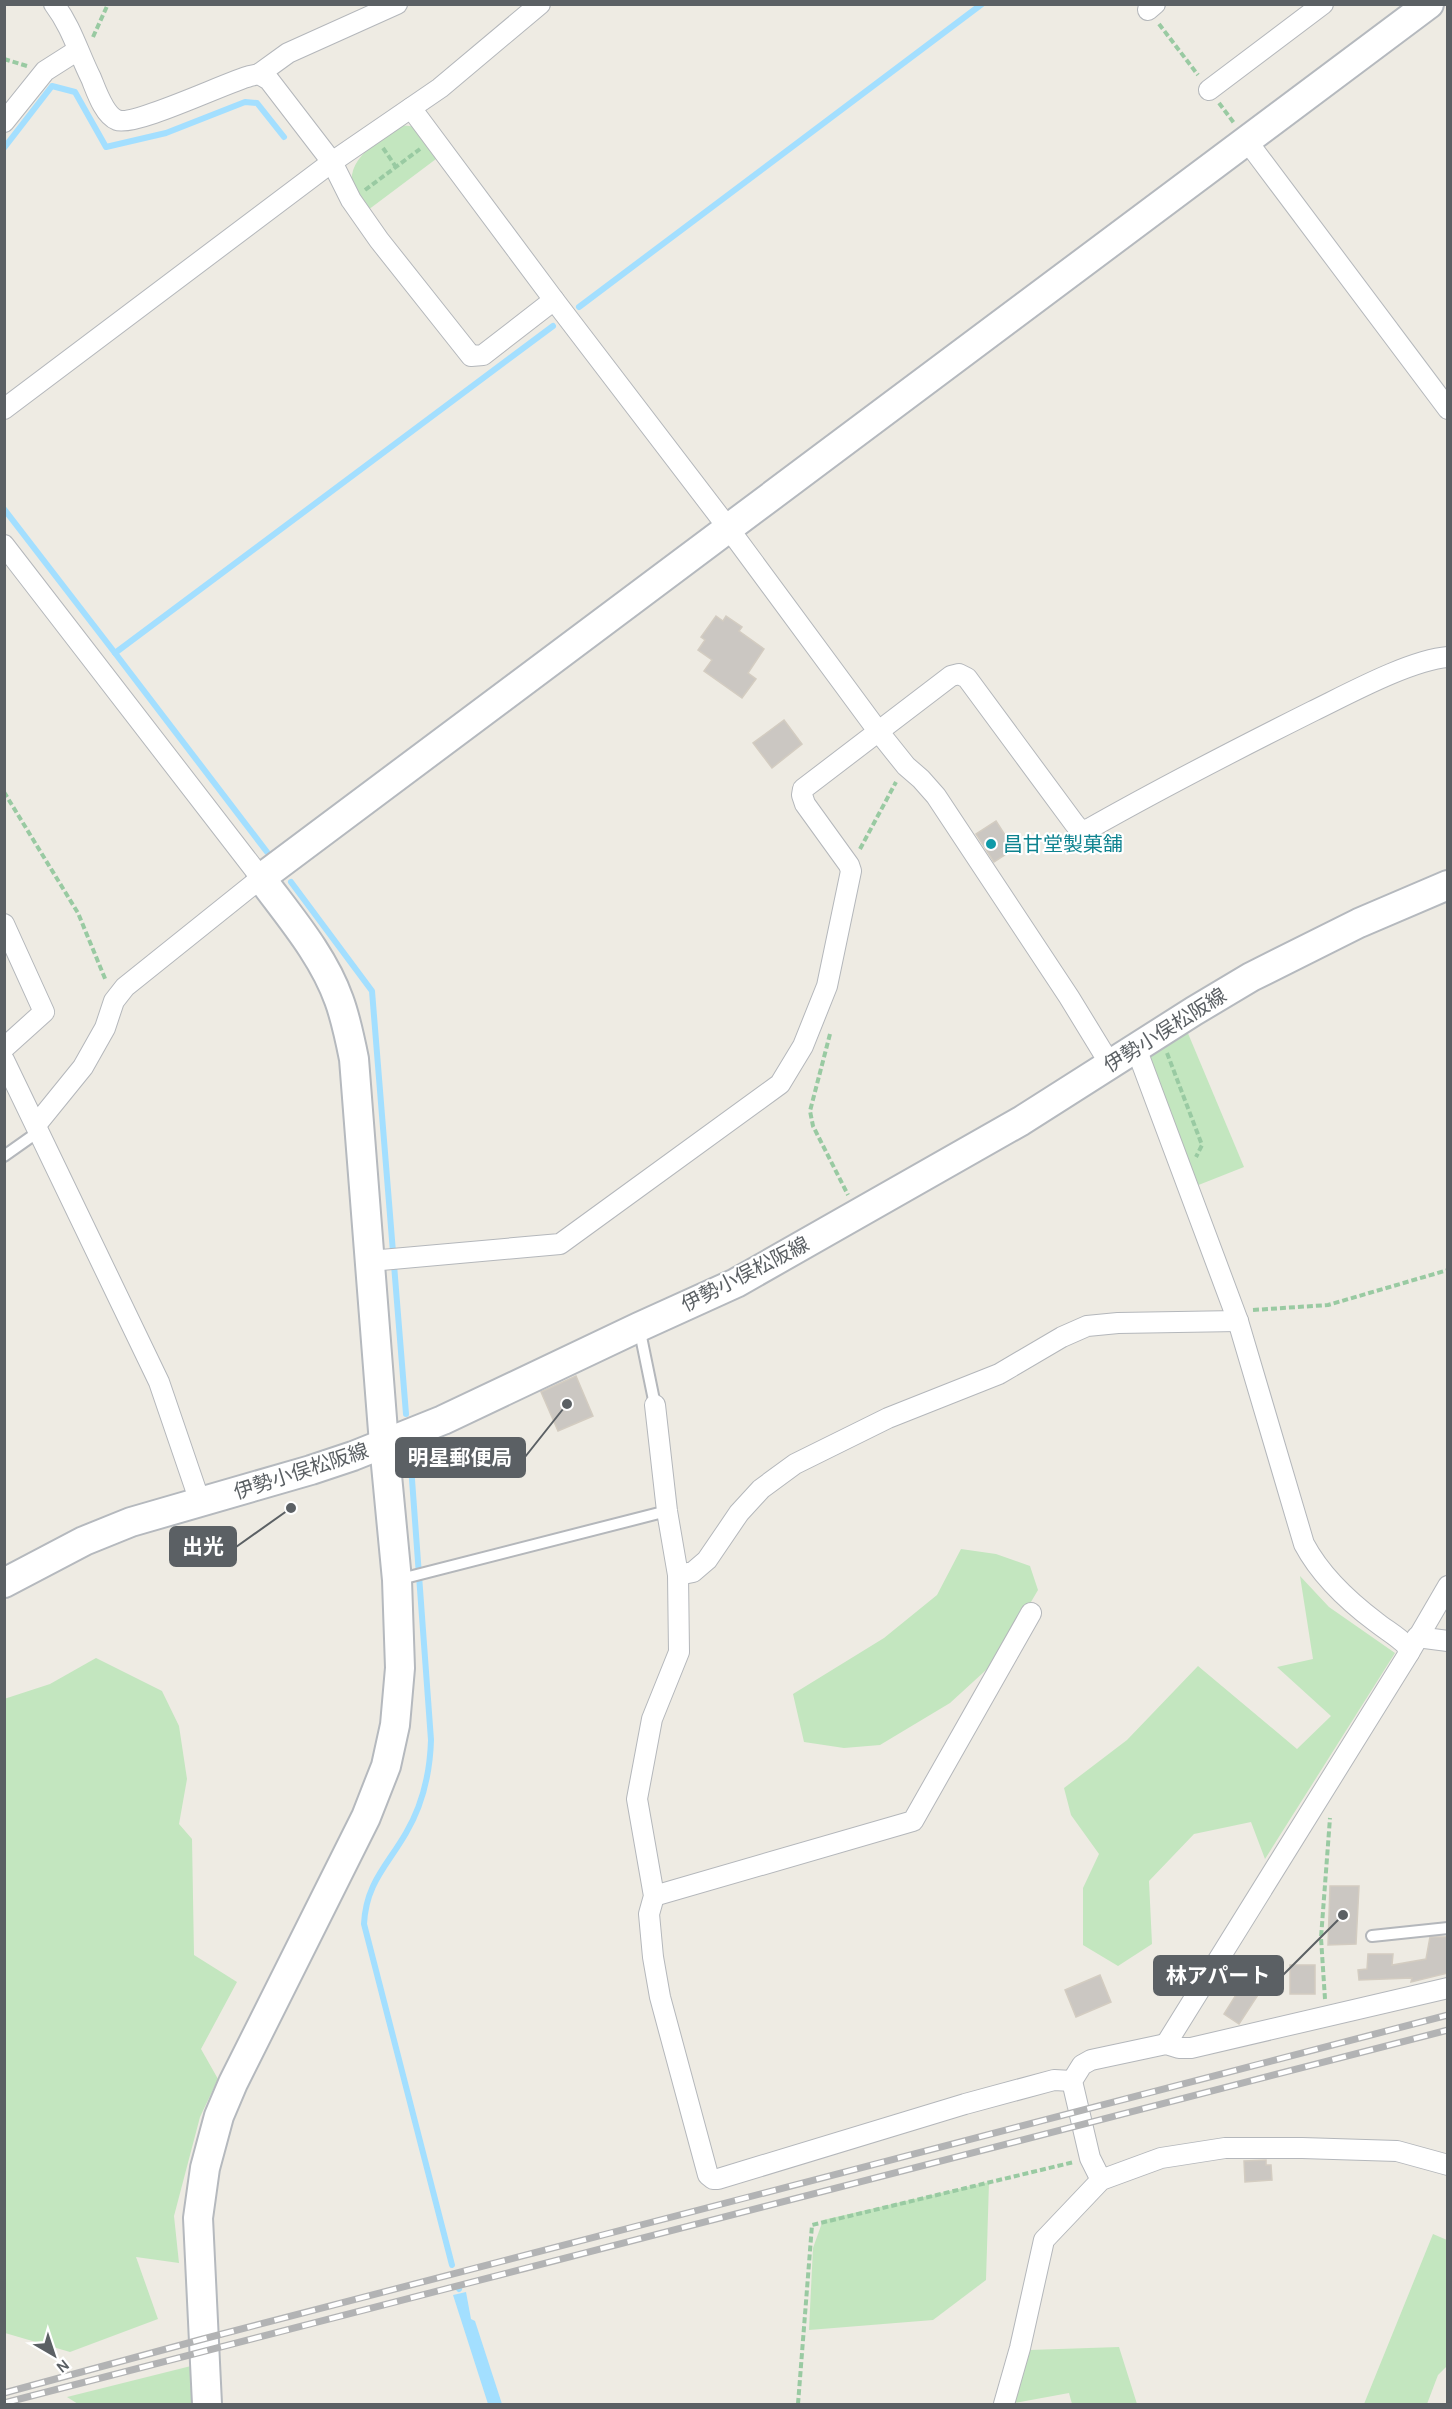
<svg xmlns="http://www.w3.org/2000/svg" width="1452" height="2409" viewBox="0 0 1452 2409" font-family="Karla,'Noto Sans JP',sans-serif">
<rect width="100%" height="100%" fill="#eeebe3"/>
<g fill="#c3e6bf">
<path d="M400 125 418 127 440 156 368 210C364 204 357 197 354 191 342 160 380 140 400 125Z"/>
<path d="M1187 1031 1244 1167 1196 1186 1147 1054Z"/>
<path d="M961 1549 996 1554 1030 1566 1038 1590 997 1660 950 1703 880 1745 844 1748 804 1742 793 1694 884 1638 937 1595Z"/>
<path d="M1300 1576 1329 1607 1395 1653 1265 1859 1251 1822 1194 1834 1149 1881 1152 1944 1118 1966 1083 1945V1888L1099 1854 1071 1815 1064 1788 1127 1740 1198 1666 1297 1749 1331 1716 1277 1667 1313 1659Z"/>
<path d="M96 1658 162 1691 179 1726 187 1779 179 1824 192 1839 194 1955 237 1982 201 2049 218 2079 200 2117 174 2216 179 2263 136 2257 158 2319 70 2352 5 2333 4 1699 50 1684Z"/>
<path d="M989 2182 986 2280 933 2320 809 2330 813 2248 823 2220Z"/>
<path d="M1433 2234 1447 2240V2366L1438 2375 1427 2404H1364Z"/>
<path d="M1119 2347 1137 2404H1072L1069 2393 1014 2403 1029 2350Z"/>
<path d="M191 2366 193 2404H78L67 2397Z"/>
</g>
<path fill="#a3dfff" d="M466 2292 471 2319 475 2321 502 2404H488L453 2295Z"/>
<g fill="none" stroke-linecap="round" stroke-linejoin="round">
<g stroke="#a3dfff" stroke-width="6">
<path d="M4 148 52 86 75 92 106 147 166 133 245 102 257 103 284 137"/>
<path d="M579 307 982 4"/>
<path d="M4 509 115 653"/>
<path d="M267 852 115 653 553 326"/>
<path d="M291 882 372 991 406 1414"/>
<path d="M410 1452 431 1740C430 1773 423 1804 406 1833 387 1866 366 1883 364 1924L452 2265"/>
<path d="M458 2287 459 2289"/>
</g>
</g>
<g fill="#cbc7c2" stroke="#d3ccc1" stroke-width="1.5">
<path d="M716 616 723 621 726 616 742 627 739 631 764 649 748 673 756 679 742 698 704 671 712 660 698 650 705 640 701 637Z"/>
<path d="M784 720 802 744 772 768 753 743Z"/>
<path d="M996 821 1014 849 994 862 976 834Z"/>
<path d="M576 1376 593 1416 558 1431 541 1392Z"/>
<path d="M1330 1886H1359L1356 1944 1328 1945Z"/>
<path d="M1430 1937H1448V1973L1411 1982 1412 1978 1359 1980 1358 1970 1367 1969 1368 1954H1393L1392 1965 1426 1959Z"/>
<path d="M1246 1957 1271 1975 1239 2024 1224 2014 1236 1995 1225 1987Z"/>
<rect x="1290" y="1965" width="25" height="29"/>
<path d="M1100 1975 1111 2002 1076 2017 1065 1990Z"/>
<path d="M1266 2160V2165H1271L1272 2180 1245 2182 1244 2161Z"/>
</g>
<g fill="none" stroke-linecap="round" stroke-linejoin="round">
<g stroke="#b4b7bb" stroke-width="14">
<g id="lane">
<path d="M4 1156 38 1132"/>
<path d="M639 1327 655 1405"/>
<path d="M397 1580 667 1511"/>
<path d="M1372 1936 1448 1928"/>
</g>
</g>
<g stroke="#b4b7bb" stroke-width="22">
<g id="street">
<path d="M54 4C72 28 78 52 91 78 96 90 104 115 117 120 134 127 227 82 250 76L259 74 269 80 332 162 351 200 379 240 471 356 483 355 554 300"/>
<path d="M1148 10 1155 4"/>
<path d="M259 74 288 53 397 4"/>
<path d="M1209 90 1323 4"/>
<path d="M411 108 554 300 729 529 878 731 906 766 921 779 936 796 1069 997 1110 1064"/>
<path d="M4 122 45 71 78 50"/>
<path d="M1247 141 1448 409"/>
<path d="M4 409 332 162 440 88 540 4"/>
<path d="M4 545 261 878 125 987 114 1001 105 1028 83 1067 36 1125"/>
<path d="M4 924 44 1012 4 1048"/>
<path d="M1136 1048 1238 1321 1304 1544C1321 1576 1348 1601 1376 1622 1386 1630 1397 1636 1406 1645L1409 1653 1166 2044"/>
<path d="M4 1060 159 1382 200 1502"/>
<path d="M370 1261 560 1244 780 1084 803 1046 827 986 851 871 849 865 805 804 802 795 803 789 951 676 959 674 967 678 1074 823 1079 829 1087 830C1161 788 1237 749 1313 711 1348 694 1410 660 1448 657"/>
<path d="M655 1405 667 1511 678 1575 679 1652 652 1719 637 1799 654 1896 649 1914 653 1957 660 1997 708 2175 713 2179H718L965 2104 1054 2080 1072 2081"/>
<path d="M678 1575 693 1572 707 1560 739 1513 761 1489 795 1464 888 1418 999 1374 1062 1337 1087 1326 1118 1323 1238 1321"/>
<path d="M1417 1637 1448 1641"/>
<path d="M1409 1653 1448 1586"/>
<path d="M654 1896 913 1821 1031 1613"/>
<path d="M1101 2180 1090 2158 1072 2081 1082 2065 1091 2060 1166 2044 1179 2048H1191L1448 1988"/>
<path d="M1004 2404 1020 2348 1044 2240 1101 2180 1161 2158 1225 2148H1302L1397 2151 1448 2165"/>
</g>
</g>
<g stroke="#b5b9be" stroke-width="32">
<g id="secondary">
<path d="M4 1583 84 1541 131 1522 311 1470 353 1456 443 1420 639 1327 736 1283 1021 1121 1194 1011 1251 977 1359 923 1448 885"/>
<path d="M207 2404 198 2218 205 2168 219 2116 233 2083 366 1817 386 1766 395 1725 400 1668 397 1580 384 1444 354 1059C350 1039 346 1019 339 1000 323 955 289 916 261 878L1429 4"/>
</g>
</g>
<g stroke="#99caa2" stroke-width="4" stroke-dasharray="6 3" stroke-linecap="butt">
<path d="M1159 24 1198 75"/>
<path d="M93 37 108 4"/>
<path d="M4 59 27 66"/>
<path d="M1219 103 1234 123"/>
<path d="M383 148 396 167"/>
<path d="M365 190 420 149"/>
<path d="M4 792 78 913 106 981"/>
<path d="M860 849 896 782"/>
<path d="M830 1034 810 1111 813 1126 848 1195"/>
<path d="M1167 1053 1202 1145 1196 1157"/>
<path d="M1253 1310 1328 1305 1448 1270"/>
<path d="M1325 1999 1321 1938 1330 1818"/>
<path d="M798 2404 812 2225 1074 2162"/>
</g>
<use href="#lane" stroke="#fff" stroke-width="10"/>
<use href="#street" stroke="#fff" stroke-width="20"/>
<use href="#secondary" stroke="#fff" stroke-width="28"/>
<g stroke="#b2b3b4" stroke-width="7">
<g id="rail">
<path d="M4 2393 203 2339 1448 2015"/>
<path d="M4 2403 1448 2030"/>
</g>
</g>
<use href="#rail" stroke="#fff" stroke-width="4.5" stroke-dasharray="14" stroke-linecap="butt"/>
</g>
<circle fill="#0f9aa8" stroke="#fff" stroke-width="2" cx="991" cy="844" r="6"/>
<g text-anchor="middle" stroke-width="4.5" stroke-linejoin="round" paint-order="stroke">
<g font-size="20" fill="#0d838f" stroke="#fff" text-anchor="start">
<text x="1003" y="851">昌甘堂製菓舗</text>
</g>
<g font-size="20" fill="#5b6064" stroke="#fff">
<text transform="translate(1165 1030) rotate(-32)" y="7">伊勢小俣松阪線</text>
<text transform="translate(745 1274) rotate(-27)" y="7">伊勢小俣松阪線</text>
<text transform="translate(301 1471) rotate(-18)" y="7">伊勢小俣松阪線</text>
</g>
</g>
<path fill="none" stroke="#5b6064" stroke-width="2" d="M567 1404L525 1457M291 1508L236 1547M1343 1915L1283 1975"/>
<g fill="#5b6064" stroke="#fff" stroke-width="2">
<circle cx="567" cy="1404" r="6"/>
<circle cx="291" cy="1508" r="6"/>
<circle cx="1343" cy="1915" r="6"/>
</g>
<g fill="#5b6064" stroke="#5b6064" stroke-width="2">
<rect x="396" y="1438" width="129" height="39" rx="6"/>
<rect x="170" y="1527" width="66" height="39" rx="6"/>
<rect x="1154" y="1956" width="129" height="39" rx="6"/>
</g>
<g font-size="21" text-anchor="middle" font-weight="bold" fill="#fff">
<text x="460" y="1465">明星郵便局</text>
<text x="203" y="1554">出光</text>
<text x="1218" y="1983">林アパート</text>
</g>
<rect width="1452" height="2409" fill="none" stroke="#5b6064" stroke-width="12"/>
<g transform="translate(54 2355) rotate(141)" stroke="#ffffff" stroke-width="4.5" paint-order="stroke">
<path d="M0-4.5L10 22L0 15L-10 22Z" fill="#5b6064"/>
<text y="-9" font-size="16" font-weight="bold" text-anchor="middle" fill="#5b6064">N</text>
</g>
</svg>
